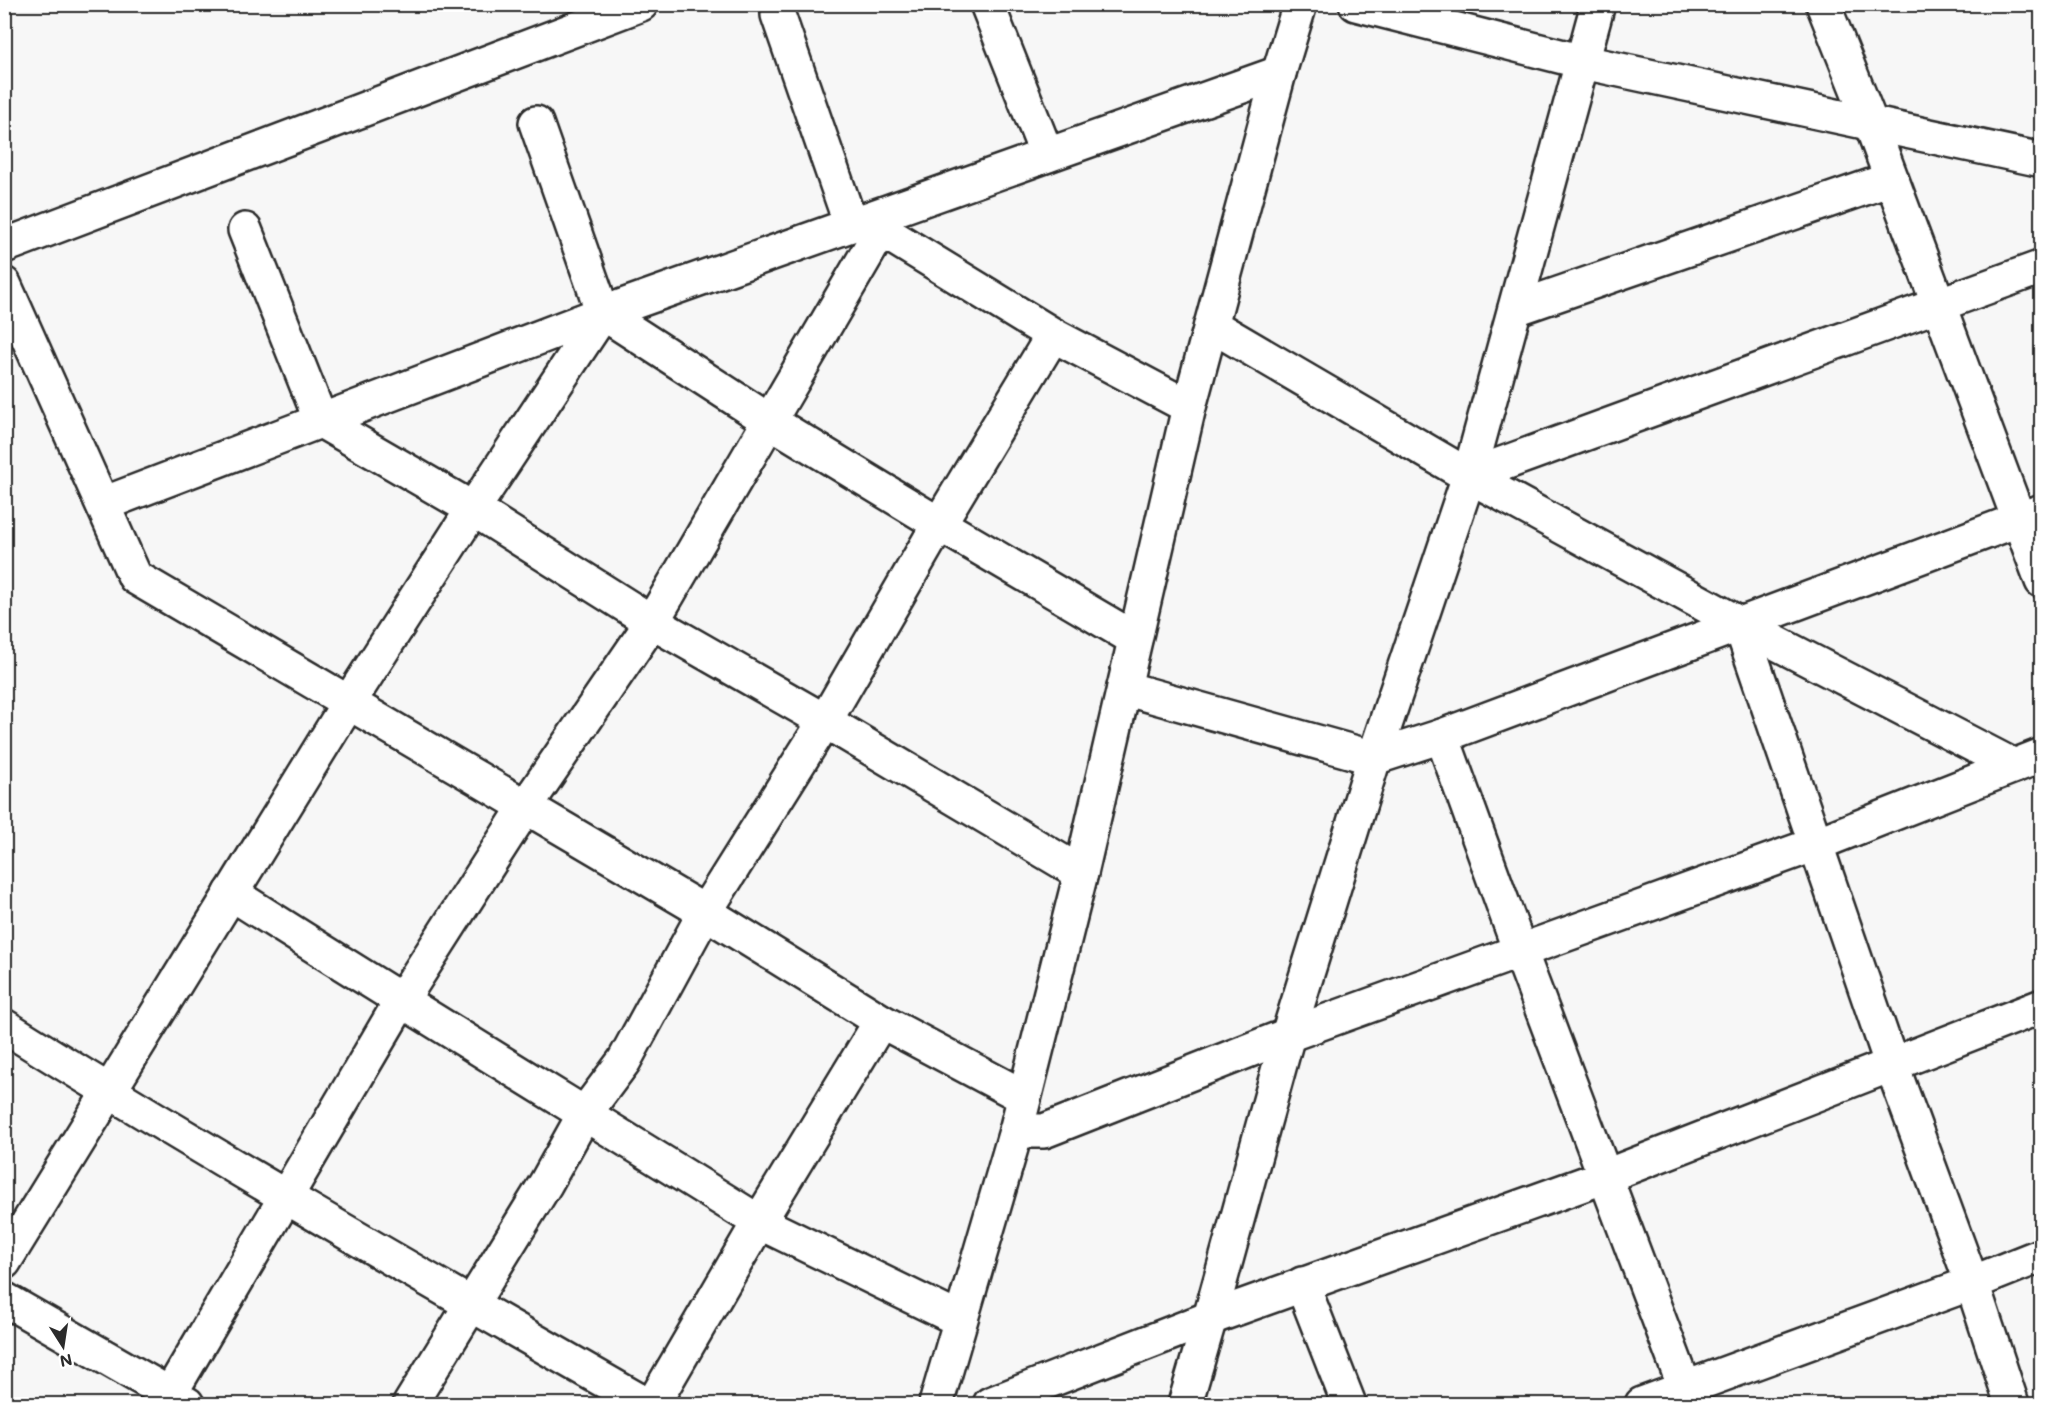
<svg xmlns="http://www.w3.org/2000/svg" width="2046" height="1409" viewBox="0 0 2046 1409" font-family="Mali,sans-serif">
<rect width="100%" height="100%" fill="#f7f7f7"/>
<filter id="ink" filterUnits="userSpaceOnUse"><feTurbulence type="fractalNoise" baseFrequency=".0167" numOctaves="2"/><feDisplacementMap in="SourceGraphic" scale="12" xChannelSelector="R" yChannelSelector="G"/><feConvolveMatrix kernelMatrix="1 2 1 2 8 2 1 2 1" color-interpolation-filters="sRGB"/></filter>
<g filter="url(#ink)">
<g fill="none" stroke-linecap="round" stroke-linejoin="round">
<g stroke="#2b2b2b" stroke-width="38">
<g id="minor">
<path d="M987 4 1047 155"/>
<path d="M1356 4 1583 62V59"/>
<path d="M1823 4 1871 124 2042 581"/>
<path d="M778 15 851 225"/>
<path d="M1583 62 2042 160"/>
<path d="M536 123 603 313 768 420 939 524 1135 639"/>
<path d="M865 220 1053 335 1189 407"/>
<path d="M245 230 321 421 473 509 652 622 825 721 1081 873"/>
<path d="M4 246 641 4"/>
<path d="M4 284 135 577 705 912 881 1021"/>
<path d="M1515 309 1891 179"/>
<path d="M1211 325 1469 476 1740 624 1891 1063 1972 1283 2012 1404"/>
<path d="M1469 476 2042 267"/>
<path d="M103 504 603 313 1279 73"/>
<path d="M1740 624 2014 766"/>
<path d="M1124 688 1374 758 1442 736 2042 511"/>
<path d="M1442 736 1520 951 1691 1404"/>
<path d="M231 893C406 1005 583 1112 759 1222L653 1404"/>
<path d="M4 1026C214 1158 430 1281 645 1404"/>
<path d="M1016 1131H1044L1288 1035 1816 844 2042 755"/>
<path d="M4 1262 349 702 473 509 603 313"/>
<path d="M1302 1284 1349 1404"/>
<path d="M4 1299 187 1404"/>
<path d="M1210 1318 1288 1035 1374 758 1469 476 1598 4"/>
<path d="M1210 1318 1606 1176 2042 1006"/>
<path d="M960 1320 759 1222 881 1021 1024 1097"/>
<path d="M164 1404 401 1001 526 806 652 622 881 230"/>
<path d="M410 1404 546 1183 585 1113 624 1061 705 912 825 721 939 524 1053 335"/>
<path d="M936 1404 1016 1131 1081 873 1189 407 1279 73 1300 4"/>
<path d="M990 1404 1210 1318 1185 1404"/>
<path d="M1642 1404 1972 1283 2042 1255"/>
</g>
</g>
<use href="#minor" stroke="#fff" stroke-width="33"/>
</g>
</g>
<rect width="2046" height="1409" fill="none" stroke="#fff" stroke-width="24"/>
<rect x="12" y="12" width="2022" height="1385" fill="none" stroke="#2b2b2b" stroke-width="2" filter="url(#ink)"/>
<g transform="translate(63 1346) rotate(168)" stroke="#ffffff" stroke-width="4.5" paint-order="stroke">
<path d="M0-4.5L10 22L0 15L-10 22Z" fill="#2b2b2b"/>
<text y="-9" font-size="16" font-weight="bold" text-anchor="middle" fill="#2b2b2b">N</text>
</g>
</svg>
